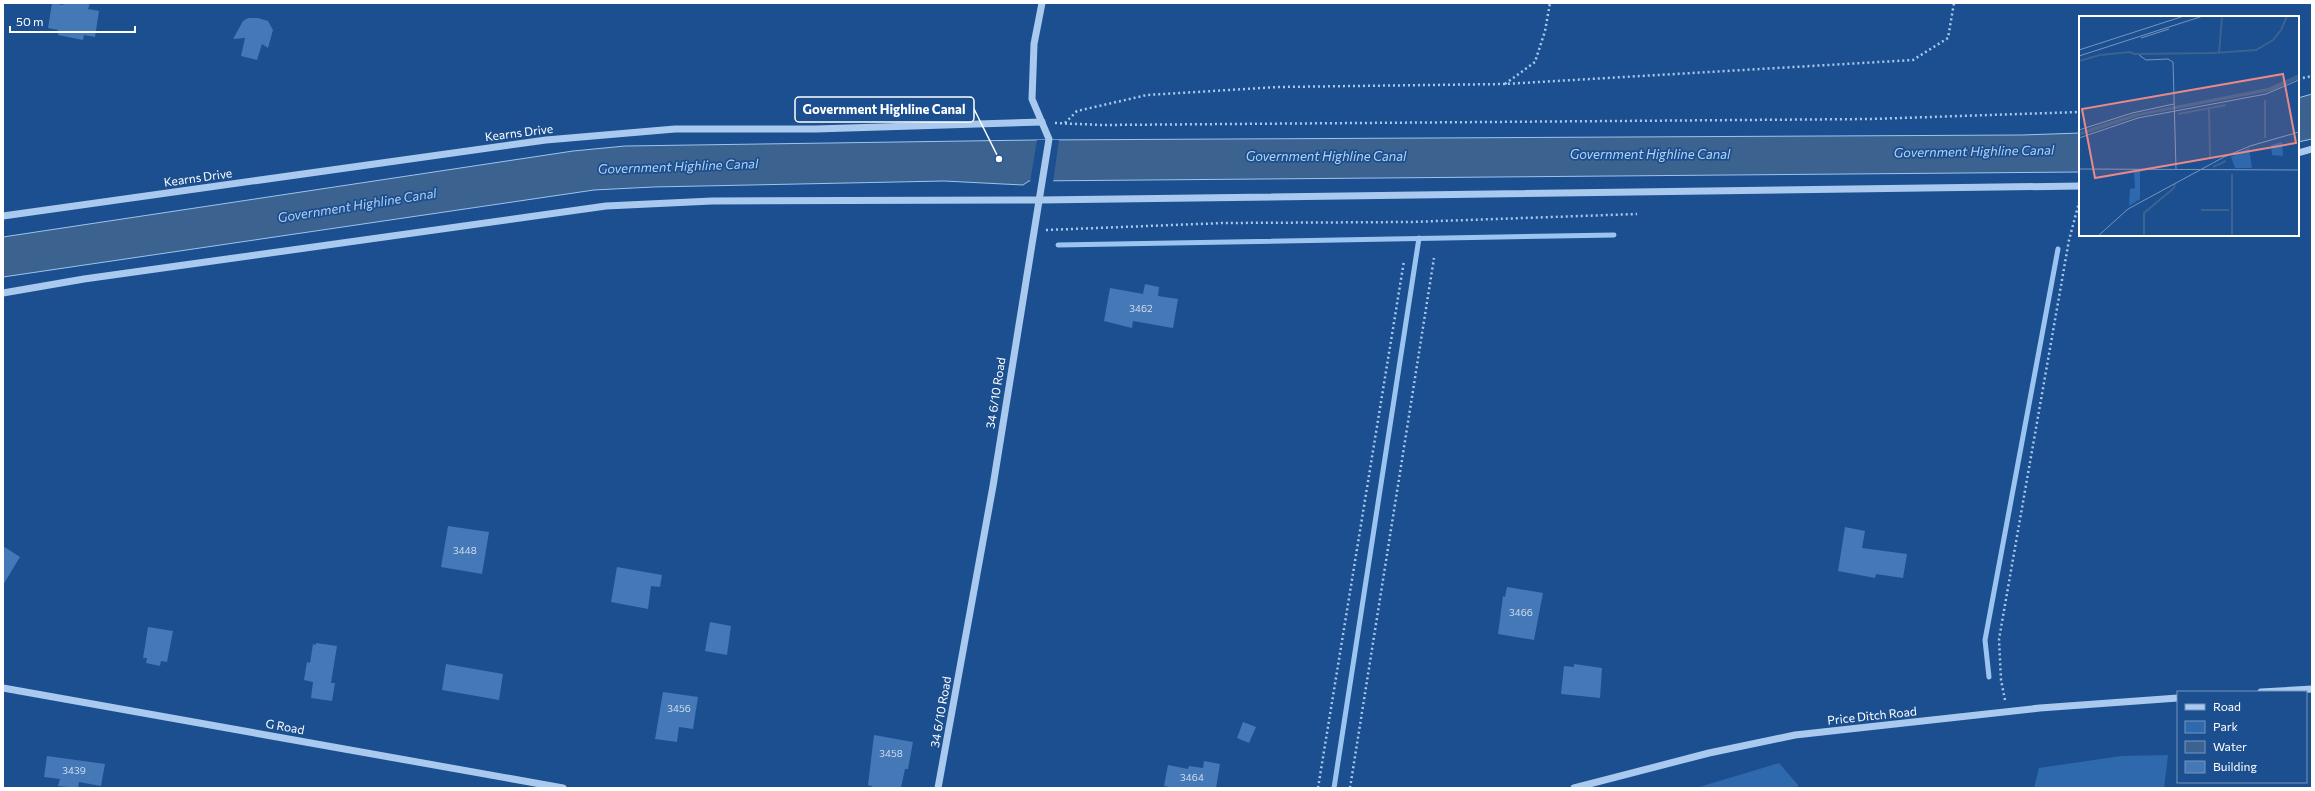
<svg xmlns="http://www.w3.org/2000/svg" width="2315" height="791" viewBox="0 0 2315 791" font-family="Commissioner,sans-serif">
<rect width="100%" height="100%" fill="#1b4f8f"/>
<g fill="#2e69ad">
<path d="M2168 755 2164 788H2034L2039 768 2121 756Z"/>
<path d="M1779 763 1798 785V788H1696Z"/>
</g>
<g fill="#3c6290" stroke="#9cc4f0">
<path d="M2312 94V139L2298 142V98Z"/>
<path d="M2080 133V172L1029 181 1023 185 944 181 653 187 594 190 3 277V237L573 151 625 146 1035 140 2022 135Z"/>
</g>
<path fill="#1b4f8f" d="M1037 140H1059L1053 182H1030Z"/>
<g fill="none" stroke-linecap="round" stroke-linejoin="round">
<g stroke="#9cc4f0" stroke-width="5">
<path d="M1058 245 1614 235"/>
<path d="M1989 677 1985 640 2058 249"/>
<path d="M1334 788 1419 238"/>
</g>
</g>
<g fill="#4478b7">
<path d="M52 3 63 5V3H90L88 9 99 11 95 37 84 35 83 40 58 35V30L48 28Z"/>
<path d="M248 18H258L268 21 273 30 268 48 262 44 257 60 241 56 245 38 233 39 243 21Z"/>
<path d="M1145 284 1159 287 1158 296 1178 299 1173 328 1133 321 1132 328 1104 321 1110 288 1143 294Z"/>
<path d="M448 526 489 532 482 574 441 567Z"/>
<path d="M1845 527 1865 531 1862 548 1907 554 1903 578 1876 574 1875 578 1838 571Z"/>
<path d="M3 546 20 557 3 585Z"/>
<path d="M617 567 662 575 660 587 651 586 648 609 611 602Z"/>
<path d="M1507 587 1543 593 1534 640 1498 634 1503 596 1505 597Z"/>
<path d="M710 622 731 626 727 655 705 651Z"/>
<path d="M148 627 173 631 167 662 161 661 160 666 146 663 147 658H143Z"/>
<path d="M316 643 337 646 331 683H335L332 701 311 698 313 682 304 680 307 662 310 663 313 644 316 645Z"/>
<path d="M446 664 503 674 499 700 442 690Z"/>
<path d="M1574 664 1602 668 1600 698 1561 694 1564 666 1574 667Z"/>
<path d="M663 692 698 697 693 729 679 727 677 742 655 739Z"/>
<path d="M1243 722 1256 727 1249 743 1237 738Z"/>
<path d="M874 735 913 742 908 769H905L901 788H876L868 785Z"/>
<path d="M47 756 105 764 101 786 79 782 78 788 58 786 60 779 44 777Z"/>
<path d="M1204 761 1220 764 1216 788H1176L1164 786 1168 765 1188 769 1189 766 1203 768Z"/>
</g>
<g fill="none" stroke-linecap="round" stroke-linejoin="round">
<g stroke="#a9c9ee" stroke-width="2.5" stroke-dasharray="2 3" stroke-linecap="butt">
<path d="M2298 79 2312 76"/>
<path d="M1505 84 1535 62 1545 31 1550 3"/>
<path d="M1055 123 1102 125 1871 119 2080 112"/>
<path d="M1065 123 1077 111 1147 95 1278 87 1505 84 1913 60 1948 38 1954 3"/>
<path d="M1046 230 1224 223 1411 222 1637 214"/>
<path d="M2005 700 2001 680 1999 639 2069 240 2080 199"/>
<path d="M1318 788 1404 261"/>
<path d="M1350 788 1434 258"/>
</g>
<g stroke="#a9c9ee" stroke-width="7">
<path d="M2298 153 2312 149"/>
<path d="M3 216 546 140 675 129H816L1042 122"/>
<path d="M3 293 84 279 606 206 712 201 1040 200 2080 186"/>
<path d="M3 688 563 788"/>
<path d="M2261 692 2312 689"/>
<path d="M938 788 993 486 1049 139 1032 99 1034 44 1042 3"/>
<path d="M1574 788 1709 753 1795 735 2040 708 2178 698"/>
</g>
</g>
<g text-anchor="middle" stroke-width="3.5" stroke-linejoin="round" paint-order="stroke">
<g font-size="10" fill="#d0dded">
<text x="1141" y="312">3462</text>
<text x="465" y="554">3448</text>
<text x="1521" y="616">3466</text>
<text x="679" y="712">3456</text>
<text x="891" y="757">3458</text>
<text x="74" y="774">3439</text>
<text x="1192" y="781">3464</text>
</g>
<g font-size="12" fill="#fff" stroke="#1b4f8f">
<text transform="translate(519 133) rotate(-7)" y="4">Kearns Drive</text>
<text transform="translate(198 178) rotate(-8)" y="4">Kearns Drive</text>
<text transform="translate(996 393) rotate(-81)" y="4">34 6/10 Road</text>
<text transform="translate(941 712) rotate(-80)" y="4">34 6/10 Road</text>
<text transform="translate(1872 716) rotate(-6)" y="4">Price Ditch Road</text>
<text transform="translate(285 727) rotate(10)" y="4">G Road</text>
</g>
<g font-size="13" font-style="italic" fill="#b5d3f5" stroke="#1b4f8f">
<text transform="translate(1974 151) rotate(-1)" y="5">Government Highline Canal</text>
<text x="1650" y="159">Government Highline Canal</text>
<text x="1326" y="161">Government Highline Canal</text>
<text transform="translate(678 166) rotate(-2)" y="5">Government Highline Canal</text>
<text transform="translate(357 205) rotate(-9)" y="5">Government Highline Canal</text>
</g>
</g>
<g transform="translate(2079 16)">
<rect width="220" height="220" fill="#1b4f8f"/>
<path d="M203 126 204 140 193 139 192 129ZM170 132 173 152H156L152 141ZM55 155H61V183L50 190 51 173 56 172Z" fill="#2e69ad"/>
<path d="M220 58V63L192 75 60 100 0 120V116L55 98 189 72Z" fill="#3c6290"/>
<path fill="none" stroke="#3c6290" stroke-width="2" d="M140 37 143 0M0 45 21 39 51 36 55 38 135 37 177 34 194 24 202 14 208 0M186 84V122M130 92 131 142M99 98 147 89M134 151 147 145M122 194H150M65 220V197L95 172 96 168M153 220V158"/>
<path fill="none" stroke="#7695bc" stroke-width="1" d="M62 22 90 13M0 34 105 0M60 39 67 44 89 43 94 46 97 153M0 40 124 0M0 114 53 97 95 88M0 122 59 102 187 78 220 64M0 153 220 154M19 220 49 193 145 141 171 130 220 116"/>
<path fill="#e88989" fill-opacity="0.15" stroke="#e88989" stroke-width="2" d="M204 58 217 127 16 162 3 93Z"/>
<rect width="220" height="220" fill="none" stroke="#fff" stroke-width="2"/>
</g>
<path fill="none" stroke="#fff" stroke-width="1.5" d="M999 159L974 109"/>
<circle fill="#fff" stroke="#1b4f8f" stroke-width="1.5" cx="999" cy="159" r="4"/>
<rect fill="#1b4f8f" stroke="#fff" stroke-width="1.5" x="795" y="97" width="179" height="25" rx="4"/>
<g font-size="13" text-anchor="middle" font-weight="bold" fill="#fff">
<text x="884" y="114">Government Highline Canal</text>
</g>
<rect width="2315" height="791" fill="none" stroke="#ffffff" stroke-width="8"/>
<rect x="2177" y="691" width="130" height="92" fill="#1b4f8f" stroke="#7695bc"/>
<rect x="2185" y="704" width="20" height="6" fill="#a9c9ee" stroke="#7695bc"/>
<text x="2213" y="711" font-size="12" fill="#ffffff">Road</text>
<rect x="2185" y="721" width="20" height="12" fill="#2e69ad" stroke="#7695bc"/>
<text x="2213" y="731" font-size="12" fill="#ffffff">Park</text>
<rect x="2185" y="741" width="20" height="12" fill="#3c6290" stroke="#7695bc"/>
<text x="2213" y="751" font-size="12" fill="#ffffff">Water</text>
<rect x="2185" y="761" width="20" height="12" fill="#4478b7" stroke="#7695bc"/>
<text x="2213" y="771" font-size="12" fill="#ffffff">Building</text>
<path d="M10 26v6h125v-6" fill="none" stroke="#ffffff" stroke-width="2"/>
<text x="16" y="26" font-size="12" fill="#ffffff" stroke="#1b4f8f" stroke-width="3" paint-order="stroke">50 m</text>
</svg>
